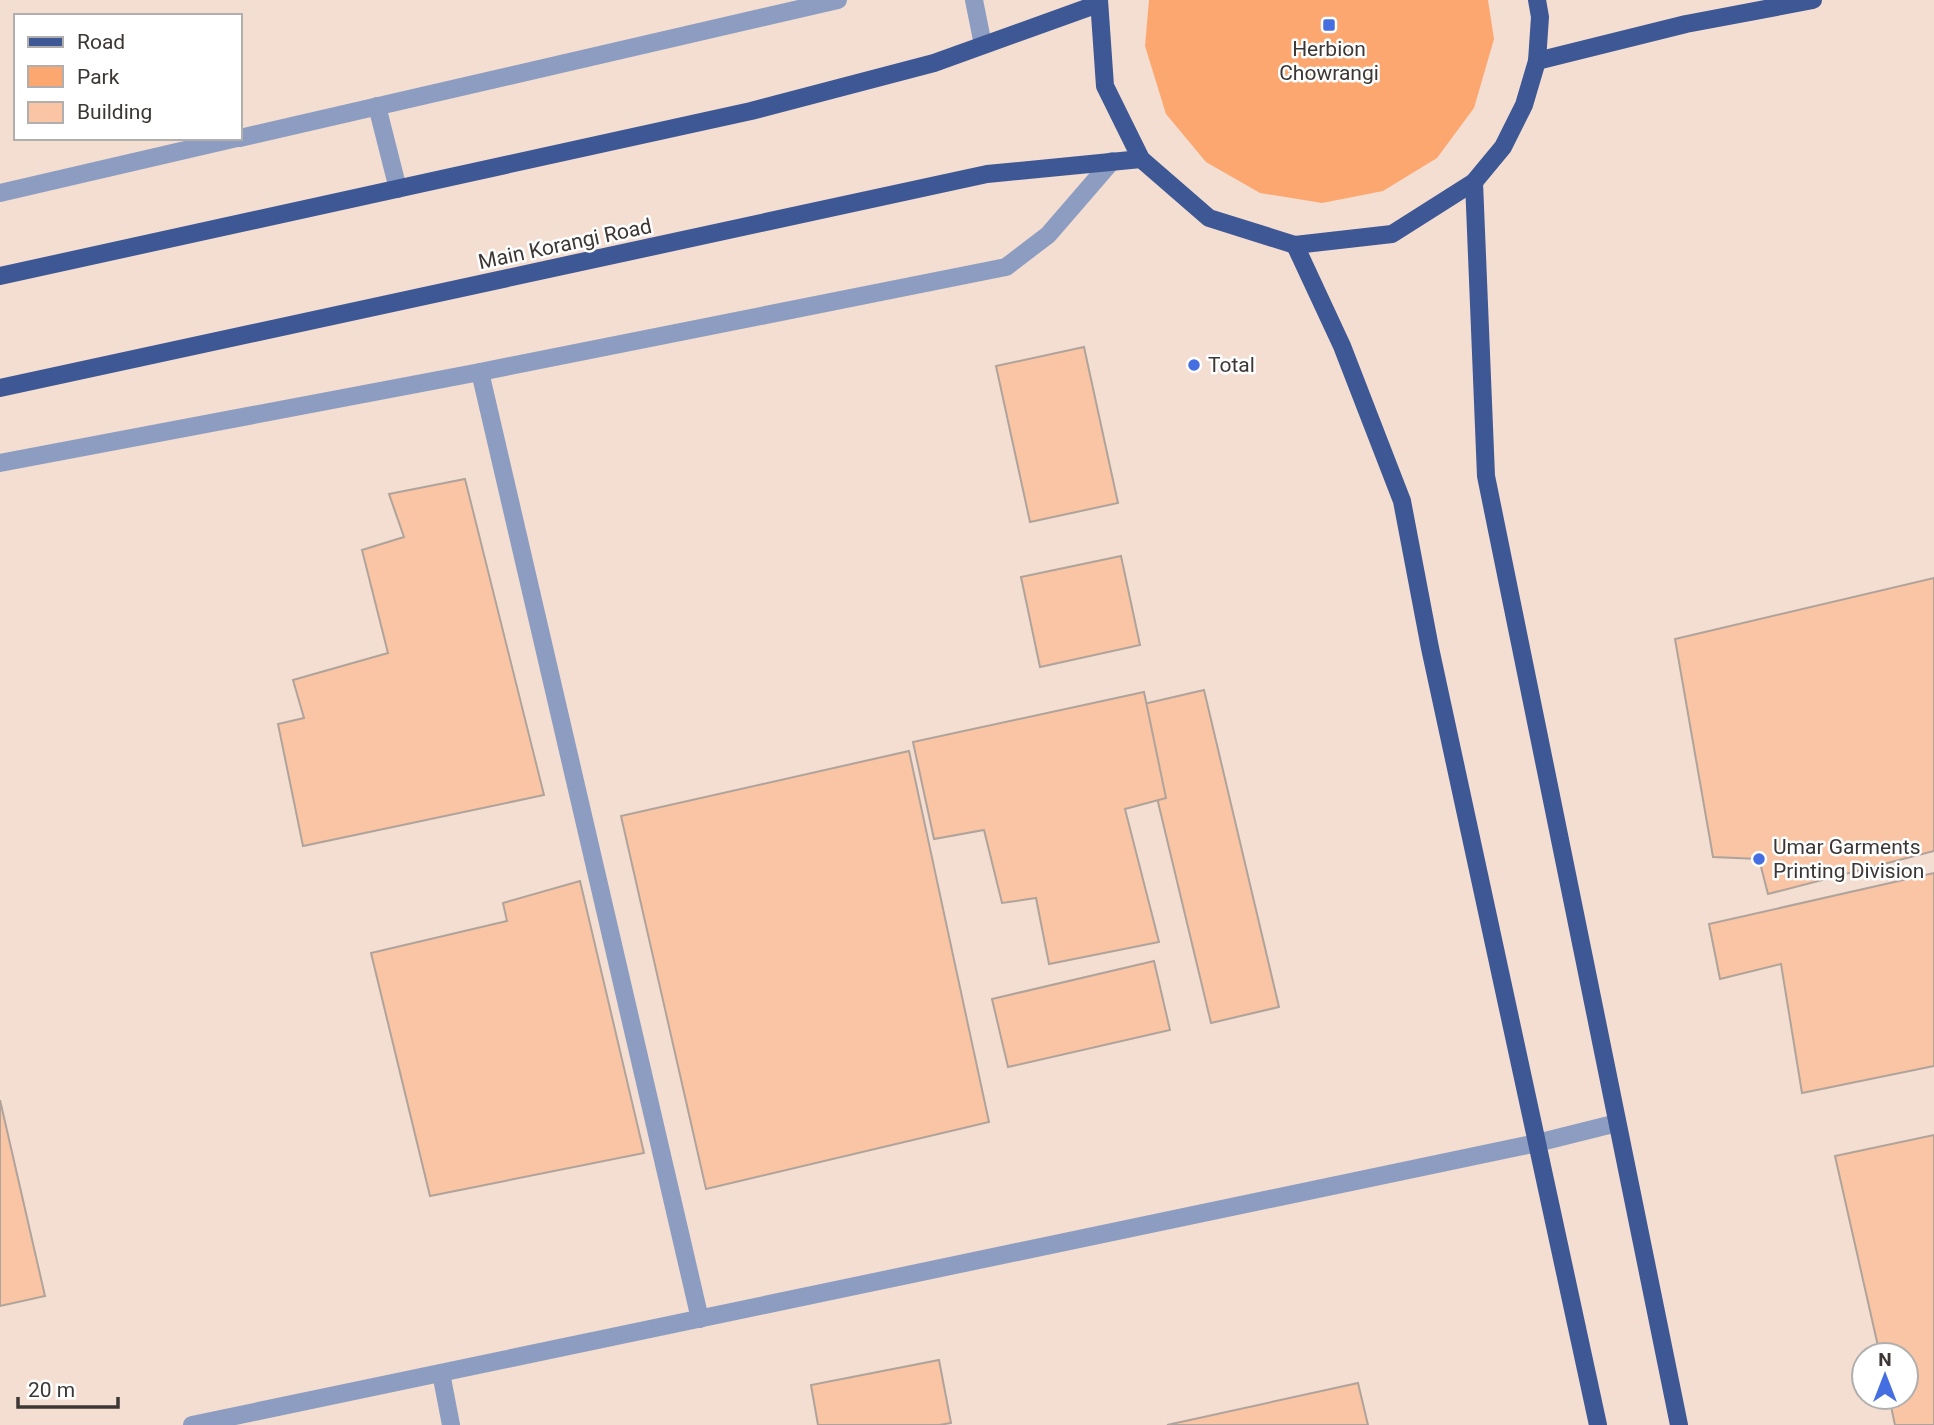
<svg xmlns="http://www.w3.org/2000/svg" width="1934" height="1425" viewBox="0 0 1934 1425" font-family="Roboto,sans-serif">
<rect width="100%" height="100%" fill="#faece3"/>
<path fill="#f3ded1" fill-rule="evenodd" d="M0 0H1934V1425H0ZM16 16H240V138H16ZM1864 1355H1906V1397H1864Z"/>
<path fill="#fca76f" d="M1149 0H1488L1494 39 1474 108 1437 158 1383 191 1322 203 1260 193 1206 162 1166 114 1145 46Z"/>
<g fill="#f9c5a4" stroke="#b0a39b" stroke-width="2">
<path d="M1084 347 1118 503 1030 522 996 366Z"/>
<path d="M465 479 544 795 303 846 278 724 304 718 293 680 388 653 362 550 404 537 389 494Z"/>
<path d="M1121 556 1140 645 1040 667 1021 577Z"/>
<path d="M1934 578V851L1768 894 1759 859 1713 857 1675 639Z"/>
<path d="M1204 690 1279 1007 1211 1023 1135 706Z"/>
<path d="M1144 692 1166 798 1125 809 1159 942 1049 964 1036 898 1002 903 984 830 934 839 913 742Z"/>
<path d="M909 751 989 1122 706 1189 621 816Z"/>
<path d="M1934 873V1066L1802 1093 1781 964 1720 979 1709 924Z"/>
<path d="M580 881 644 1153 430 1196 371 953 507 921 503 903Z"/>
<path d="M1154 961 1170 1030 1008 1067 992 999Z"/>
<path d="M0 1100 45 1296 0 1306Z"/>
<path d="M1934 1135V1425H1895L1889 1397H1906V1355H1880L1835 1156Z"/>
<path d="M939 1360 951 1423 939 1425H818L811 1385Z"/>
<path d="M1358 1383 1368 1425H1167Z"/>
</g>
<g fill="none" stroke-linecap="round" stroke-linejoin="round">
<g stroke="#8d9dc1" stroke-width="18">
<path d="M974 0 983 45"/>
<path d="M377 106 398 189"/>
<path d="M240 138 838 0"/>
<path d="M0 193 237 138"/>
<path d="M480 372 700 1319"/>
<path d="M0 463 480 372 1006 267 1048 235 1112 161"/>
<path d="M441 1373 451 1425"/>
<path d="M192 1425 1537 1143 1617 1123"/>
</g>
<g stroke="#3e5795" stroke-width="18">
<path d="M1099 0 1105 86 1141 159 1209 218 1295 245 1392 234 1474 182 1503 147 1524 105 1537 61 1540 17 1537 0"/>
<path d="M1537 61 1686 24 1813 0"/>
<path d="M1474 182 1486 476 1679 1425"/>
<path d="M1295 245 1342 346 1402 501 1430 648 1598 1425"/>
<path d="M0 276 751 111 934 63 1098 4"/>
<path d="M0 388 987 174 1141 159"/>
</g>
</g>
<g fill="#456ee0" stroke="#fff" stroke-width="2.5">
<rect x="1322" y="18" width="14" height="14" rx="3.5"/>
<circle cx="1194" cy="365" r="7"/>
<circle cx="1759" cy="859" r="7"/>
</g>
<g text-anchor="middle" stroke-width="5" stroke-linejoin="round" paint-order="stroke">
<g font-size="21" fill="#3c3734" stroke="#fff" text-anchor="start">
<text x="1329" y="56" text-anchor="middle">Herbion<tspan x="1329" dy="24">Chowrangi</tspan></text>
<text x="1208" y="372">Total</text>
<text x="1773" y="854">Umar Garments<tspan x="1773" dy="24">Printing Division</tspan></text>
</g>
<g font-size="21" fill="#3c3734" stroke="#fff">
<text transform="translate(565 244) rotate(-12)" y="7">Main Korangi Road</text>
</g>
</g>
<rect x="14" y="14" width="228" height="126" fill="#ffffff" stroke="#b1afae" stroke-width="2"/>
<rect x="28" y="37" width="35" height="10" fill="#3e5795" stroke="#b1afae" stroke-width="2"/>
<text x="77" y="49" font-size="21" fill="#3c3734">Road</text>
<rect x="28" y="66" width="35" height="21" fill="#fca76f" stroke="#b1afae" stroke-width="2"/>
<text x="77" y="84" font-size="21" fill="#3c3734">Park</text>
<rect x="28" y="102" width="35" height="21" fill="#f9c5a4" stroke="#b1afae" stroke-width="2"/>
<text x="77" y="119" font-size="21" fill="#3c3734">Building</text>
<g transform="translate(1885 1376)"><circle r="33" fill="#ffffff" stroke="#b1afae" stroke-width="2"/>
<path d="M0-5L12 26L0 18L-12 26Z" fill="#456ee0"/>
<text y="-10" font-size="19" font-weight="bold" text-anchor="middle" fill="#3c3734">N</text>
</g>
<path d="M18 1397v10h100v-10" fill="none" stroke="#3c3734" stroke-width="3.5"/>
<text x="28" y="1397" font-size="21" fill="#3c3734" stroke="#ffffff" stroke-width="5" paint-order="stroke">20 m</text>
</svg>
